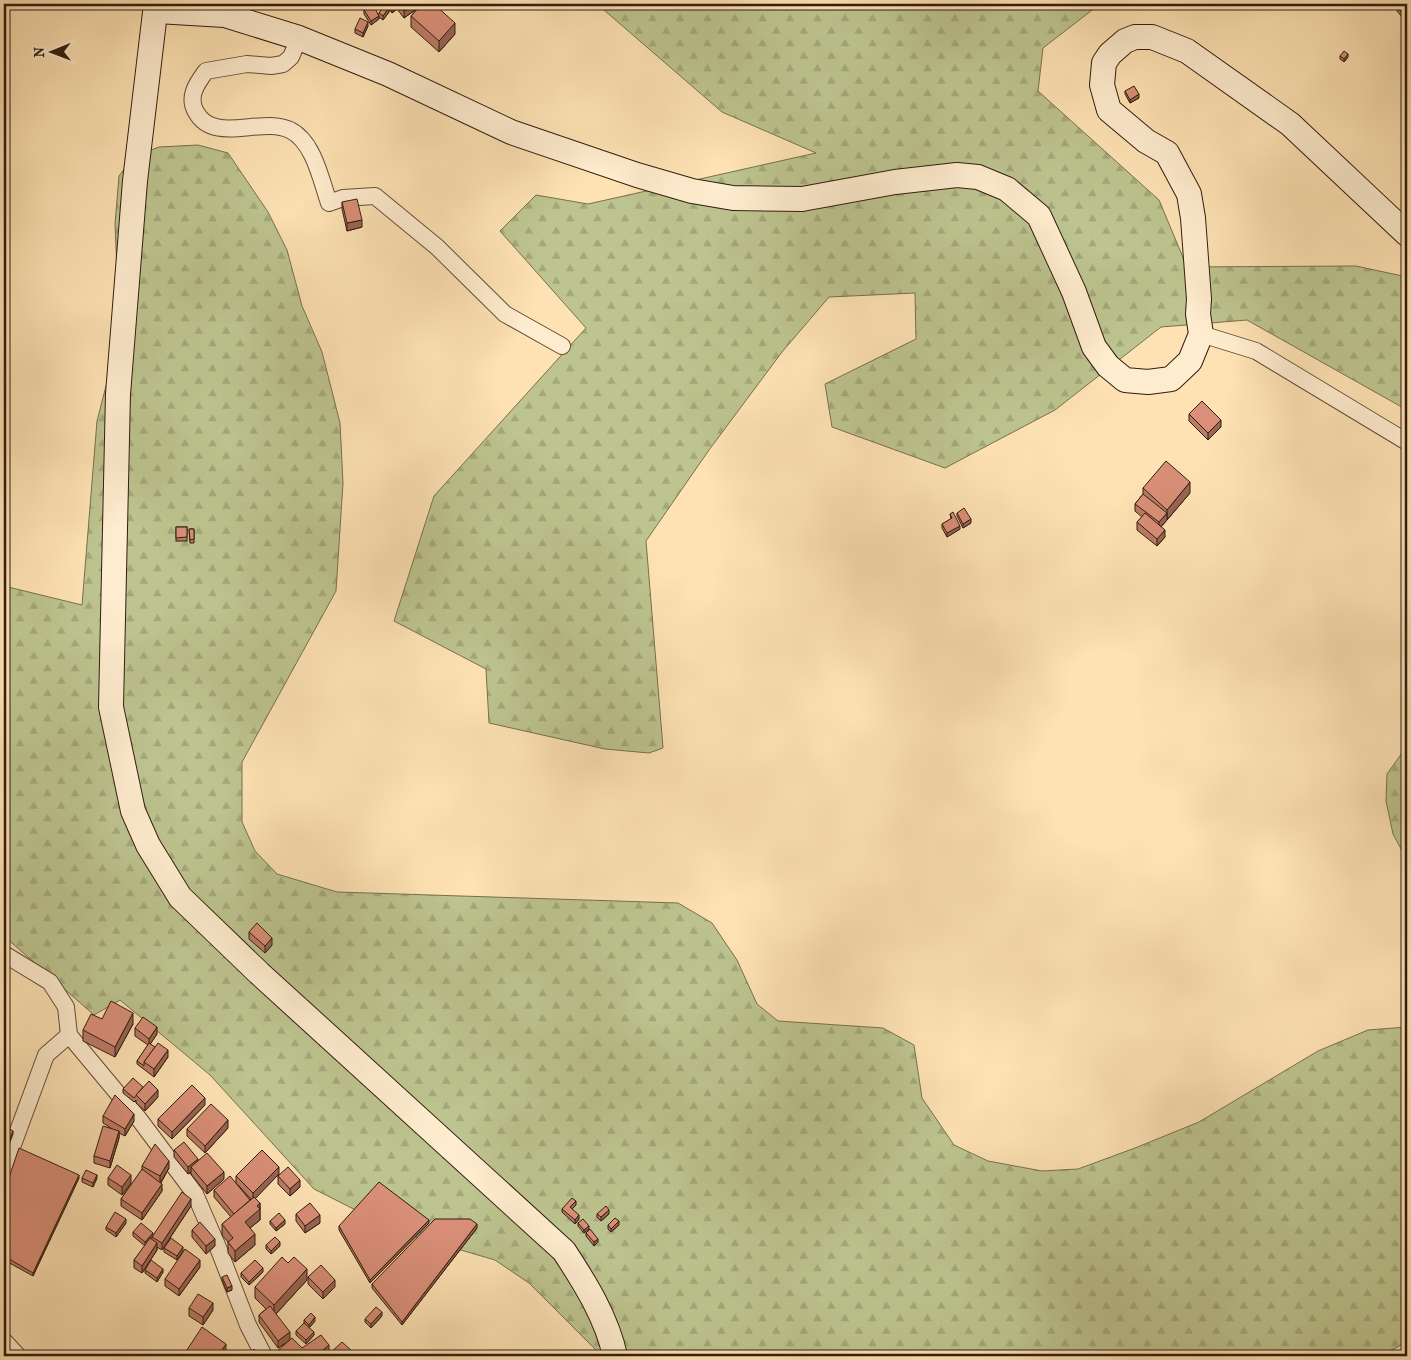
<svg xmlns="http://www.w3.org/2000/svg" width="1411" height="1360" viewBox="0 0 1411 1360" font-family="'IM FELL French Canon',serif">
<defs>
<pattern id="forest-firs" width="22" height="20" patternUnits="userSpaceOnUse" patternTransform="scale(1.25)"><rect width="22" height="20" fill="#bdc48f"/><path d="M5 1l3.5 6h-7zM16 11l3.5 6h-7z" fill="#a3a87a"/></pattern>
</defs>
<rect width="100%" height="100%" fill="#fee2b4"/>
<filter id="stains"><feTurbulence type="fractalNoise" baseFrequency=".004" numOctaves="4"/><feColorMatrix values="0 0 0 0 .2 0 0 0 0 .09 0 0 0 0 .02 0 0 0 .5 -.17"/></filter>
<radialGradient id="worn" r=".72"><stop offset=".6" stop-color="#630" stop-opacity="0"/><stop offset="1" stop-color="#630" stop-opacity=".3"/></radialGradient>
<g fill="url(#forest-firs)" stroke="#77704e">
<path d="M597 4H1100L1043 48 1038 91 1159 200 1187 267 1356 266 1407 277V410L1247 320 1161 327 1055 410 945 468 832 427 825 384 916 339 915 293 829 297 782 352 709 450 646 541 663 748 649 753 605 749 489 723 486 669 394 621 434 496 586 328 500 231 536 195 588 204 816 153 722 112Z"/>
<path d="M198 145 228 153 268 212 287 250 302 306 322 352 340 423 343 483 336 591 242 762V822L255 851 277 874 337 892 678 903 712 923 737 960 757 1004 778 1021 883 1028 914 1045 922 1098 954 1145 988 1161 1042 1171 1078 1169 1135 1148 1199 1122 1318 1051 1368 1030 1407 1027V1342L1380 1356H602L529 1283 495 1260 399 1232 314 1189 210 1075 120 1000 94 1015 4 936V586L82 605 97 421 107 382 117 271 115 224 119 176 133 157 159 147Z"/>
<path d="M1407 746V860L1393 834 1386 801 1387 774Z"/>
</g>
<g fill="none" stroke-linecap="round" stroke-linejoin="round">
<g stroke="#644e38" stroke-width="18">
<g id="street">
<path d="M299 38 291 57 283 64 271 66 247 64 206 71C197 83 187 97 196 112 214 145 262 116 290 130 314 142 321 180 329 203L343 198 375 196 437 247 505 314 562 346"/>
<path d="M1201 334 1256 351 1407 442"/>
<path d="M4 954 50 982 66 1007 69 1035 139 1119 195 1194 217 1245 248 1325 264 1356"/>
<path d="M4 1169 46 1055 69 1035"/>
<path d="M4 1341 18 1356"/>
</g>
</g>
<g stroke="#311d0e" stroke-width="26">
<g id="secondary">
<path d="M156 4 135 181 118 394 111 707 133 811 148 845 180 897 259 973 564 1251C585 1283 607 1318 615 1356"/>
<path d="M157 11 225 15 299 38 388 74 511 132 637 175 692 191 733 198 802 199 895 182 957 175 978 177 1007 189 1039 216 1074 292 1094 347 1108 366 1125 380 1148 382 1171 379 1190 361 1201 334 1198 314 1199 299 1193 218 1189 194 1167 153 1146 141 1109 110 1102 85 1104 63 1110 54 1125 41 1135 37H1152L1187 51 1290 124 1407 234"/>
</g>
</g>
<use href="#street" stroke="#feecce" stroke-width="16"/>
<use href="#secondary" stroke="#feecce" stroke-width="24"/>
</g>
<g fill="#bb7b67" stroke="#311d0e" fill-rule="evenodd">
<path d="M386 4H434L455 34 439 52 411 27V16L418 8 404 18 397 9 392 13 389 9V12L383 20 379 17V19L371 25 364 14V10L379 14V13L388 7Z"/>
<path d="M1390 4H1400L1395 9Z"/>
<path d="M1397 8H1407L1402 17 1397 11Z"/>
<path d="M368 26 363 37 355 33V29Z"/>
<path d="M1340 56 1348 57 1344 62 1340 59Z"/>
<path d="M1125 91 1139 98 1130 103 1125 94Z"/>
<path d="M342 202 362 227 347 231 342 209Z"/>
<path d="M1189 414 1221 427 1208 440 1189 421Z"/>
<path d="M1143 488 1190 493 1161 527 1165 537 1157 546 1137 530V522L1142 517 1135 511V504L1143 494Z"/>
<path d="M957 513 971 523 963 528 957 516Z"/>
<path d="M950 514 960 529 947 537 942 528V524L951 519Z"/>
<rect x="176" y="527" width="11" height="14"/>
<path d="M189 529H194V543H190Z"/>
<path d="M249 932 272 945 265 953 249 939Z"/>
<path d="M102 1019 133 1024 115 1057 83 1041V1030Z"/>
<path d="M135 1028 157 1034 150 1044 168 1057 154 1077 137 1064V1061L148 1045 135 1036Z"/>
<path d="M143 1087 158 1097 145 1111 136 1103V1100L134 1102 123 1093V1089Z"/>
<path d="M205 1105 172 1139 158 1126V1119Z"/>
<path d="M103 1116 134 1121 125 1136 119 1133V1138L110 1168 94 1163V1156L111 1128 103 1123Z"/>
<path d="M228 1128 205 1153 187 1136V1129Z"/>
<path d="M174 1150 198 1160 224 1179 207 1194 191 1174V1172L188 1174 174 1157Z"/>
<path d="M142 1166 169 1168 161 1183 162 1191 142 1220 121 1206V1199L142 1170Z"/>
<path d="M279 1174 255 1198 260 1203V1220L250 1228 255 1245 235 1262 228 1253V1242L222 1235V1224L231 1217 214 1197V1190L236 1183V1176ZM236 1183 251 1199 250 1200Z"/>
<path d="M278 1176 300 1187 290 1196 278 1184Z"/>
<path d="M79 1178 33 1276 4 1260V1192Z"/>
<path d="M82 1178H97L93 1187 82 1182Z"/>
<path d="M108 1178 131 1183 122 1195 108 1185Z"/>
<path d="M576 1205 572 1209 579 1219 575 1224 562 1212V1209Z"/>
<path d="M191 1206 162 1250 157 1247V1250L142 1273 134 1268V1260L145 1246 133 1236V1232L153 1235Z"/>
<path d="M296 1214 320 1223 305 1233 296 1221Z"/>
<path d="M597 1214H609L601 1221 597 1217Z"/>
<path d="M270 1221 285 1224 276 1231 270 1224Z"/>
<path d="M126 1223 116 1237 106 1230V1227Z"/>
<path d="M429 1223 370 1283 339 1230V1226Z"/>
<path d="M578 1223 589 1226 584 1233 578 1226Z"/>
<path d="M608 1225H619L611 1232 608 1229Z"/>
<path d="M477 1228 402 1325 372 1288V1284Z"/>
<path d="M192 1230 215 1246 206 1254 192 1237Z"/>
<path d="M586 1233 598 1242 594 1246 586 1236Z"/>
<path d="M266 1245 280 1246 271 1254 266 1249Z"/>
<path d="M164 1248 183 1251 177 1260 164 1252Z"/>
<path d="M1407 1259V1271L1403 1265V1262Z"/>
<path d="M200 1267 179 1296 165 1286V1279Z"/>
<path d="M145 1270 163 1272 157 1282 145 1273Z"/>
<path d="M263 1272 249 1285 241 1277V1273Z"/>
<path d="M222 1277 232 1290 227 1292 222 1280Z"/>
<path d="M308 1277 335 1287 323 1299 308 1284Z"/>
<path d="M307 1280 276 1314 290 1340 278 1348 259 1322V1315L266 1309 255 1298V1287Z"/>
<path d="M189 1308 213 1310 203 1325 189 1316Z"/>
<path d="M382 1316 371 1328 365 1322V1319Z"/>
<path d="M304 1320 315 1321 309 1328 314 1335 306 1344 296 1335V1331L304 1323Z"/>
</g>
<g fill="#986454" stroke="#311d0e">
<path d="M395 4H397V9L392 13V6Z"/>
<path d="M414 4H422V5L404 18V11Z"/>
<path d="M1396 4H1400L1395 9V5Z"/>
<path d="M389 8V12L383 20V16Z"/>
<path d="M1407 9V12L1402 17V13Z"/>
<path d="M379 16V19L371 25V21Z"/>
<path d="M368 22V26L363 37V33Z"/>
<path d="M455 23V34L439 52V41Z"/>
<path d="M1348 54V57L1344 62V59Z"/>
<path d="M1139 94V98L1130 103V100Z"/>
<path d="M362 220V227L347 231V223Z"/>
<path d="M1221 420V427L1208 440V433Z"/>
<path d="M1190 482V493L1167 520V510Z"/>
<path d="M1167 513V520L1159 529V522Z"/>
<path d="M971 519V523L963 528V524Z"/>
<path d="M960 526V529L947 537V533Z"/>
<path d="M1165 530V537L1157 546V539Z"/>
<path d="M272 938V945L265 953V946Z"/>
<path d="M133 1013V1024L115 1057V1047Z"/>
<path d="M157 1027V1034L149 1046V1039Z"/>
<path d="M168 1050V1057L154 1077V1069Z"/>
<path d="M158 1090V1097L145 1111V1104Z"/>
<path d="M205 1098V1105L172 1139V1132Z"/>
<path d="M134 1114V1121L125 1136V1129Z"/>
<path d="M228 1120V1128L205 1153V1146Z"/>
<path d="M13 1131V1134L4 1158V1155Z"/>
<path d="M119 1131V1138L110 1168V1161Z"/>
<path d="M198 1159V1166L191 1167V1172L188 1174V1167Z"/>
<path d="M169 1161V1168L160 1183V1176Z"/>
<path d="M279 1167V1174L253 1201V1193Z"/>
<path d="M224 1172V1179L207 1194V1186Z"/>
<path d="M79 1175V1178L33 1276V1273Z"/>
<path d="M97 1175V1178L93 1187V1183Z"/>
<path d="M131 1175V1183L122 1195V1187Z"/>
<path d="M300 1180V1187L290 1196V1189Z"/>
<path d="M162 1184V1191L142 1220V1213Z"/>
<path d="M191 1199V1206L162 1250V1243Z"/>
<path d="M576 1201V1205L570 1211V1207Z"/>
<path d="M260 1203V1220L245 1232V1222L257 1206Z"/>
<path d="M609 1210V1214L601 1221V1217Z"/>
<path d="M320 1215V1223L305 1233V1226Z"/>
<path d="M579 1215V1219L575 1224V1220Z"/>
<path d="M126 1219V1223L116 1237V1233Z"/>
<path d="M285 1220V1224L276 1231V1228Z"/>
<path d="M429 1220V1223L370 1283V1280Z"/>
<path d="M619 1221V1225L611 1232V1229Z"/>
<path d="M477 1224V1228L402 1325V1322Z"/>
<path d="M589 1226V1229L584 1233V1230Z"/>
<path d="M153 1233V1236L145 1246V1242Z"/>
<path d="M255 1234V1245L235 1262V1251Z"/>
<path d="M215 1239V1246L206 1254V1246Z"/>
<path d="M598 1239V1242L594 1246V1242Z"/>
<path d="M280 1242V1246L271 1254V1251Z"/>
<path d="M157 1243V1250L142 1273V1266Z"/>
<path d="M183 1247V1251L177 1260V1256Z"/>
<path d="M200 1260V1267L179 1296V1289Z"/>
<path d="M263 1268V1272L249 1285V1282Z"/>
<path d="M163 1269V1272L157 1282V1278Z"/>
<path d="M307 1269V1280L274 1316V1305Z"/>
<path d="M335 1280V1287L323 1299V1292Z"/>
<path d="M232 1286V1290L227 1292V1288Z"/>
<path d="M213 1303V1310L203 1325V1317Z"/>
<path d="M382 1312V1316L371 1328V1324Z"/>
<path d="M315 1317V1321L309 1328V1325Z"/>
<path d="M290 1332V1340L278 1348V1341Z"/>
<path d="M314 1332V1335L306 1344V1340Z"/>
<path d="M226 1344V1354L225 1356H218Z"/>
<path d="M329 1345V1356H316Z"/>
</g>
<g fill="#d98f78" stroke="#311d0e">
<path d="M399 4H414L404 11Z"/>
<path d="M422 4H434L455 23 439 41 411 16Z"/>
<path d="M1401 4H1404L1407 8V9L1402 13 1397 8Z"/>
<path d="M373 5 379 16 371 21 364 10Z"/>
<path d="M384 5 389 8 383 16 379 13Z"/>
<path d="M360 18 368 22 363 33 355 29Z"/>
<path d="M1344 51 1348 54 1344 59 1340 56Z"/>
<path d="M1134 86 1139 94 1130 100 1125 91Z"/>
<path d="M357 199 362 220 347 223 342 202Z"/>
<path d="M1202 401 1221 420 1208 433 1189 414Z"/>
<path d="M1166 461 1190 482 1167 510 1143 488Z"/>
<path d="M1143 494 1167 513 1159 522 1135 504Z"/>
<path d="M964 508 971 519 963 524 957 513Z"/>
<path d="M953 512 960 526 947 533 942 524 952 518 950 514Z"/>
<path d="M1145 513 1165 530 1157 539 1137 522Z"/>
<path d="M176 527H187V537L176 538Z"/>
<path d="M189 529H194V539L190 540Z"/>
<path d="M257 923 272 938 265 946 249 932Z"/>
<path d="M111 1001 133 1013 115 1047 83 1030 91 1014 102 1019Z"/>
<path d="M143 1017 157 1027 149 1039 135 1028Z"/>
<path d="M149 1043 155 1047 144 1062V1066L137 1061Z"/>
<path d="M158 1043 168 1050 154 1069 144 1062Z"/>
<path d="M133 1078 143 1087 134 1098 123 1089Z"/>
<path d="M149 1081 158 1090 145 1104 136 1095Z"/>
<path d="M192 1085 205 1098 172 1132 158 1119Z"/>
<path d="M115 1095 134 1114 125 1129 103 1116Z"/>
<path d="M211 1104 228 1120 205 1146 187 1129Z"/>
<path d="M4 1126 13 1131 4 1155Z"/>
<path d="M103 1126 119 1131 110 1161 94 1156Z"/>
<path d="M184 1142 198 1159 188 1167 174 1150Z"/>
<path d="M155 1144 169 1161 160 1176 142 1166Z"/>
<path d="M19 1148 79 1175 33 1273 4 1256V1192Z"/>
<path d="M262 1150 279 1167 253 1193 236 1176Z"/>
<path d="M207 1153 224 1172 207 1186 191 1167Z"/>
<path d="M117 1165 131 1175 122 1187 108 1178Z"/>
<path d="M288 1167 300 1180 290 1189 278 1176Z"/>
<path d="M142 1169 162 1184 142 1213 121 1199Z"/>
<path d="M86 1170 97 1175 93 1183 82 1178Z"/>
<path d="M230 1176 250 1200 234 1214 214 1190Z"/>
<path d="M379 1182 429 1220 370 1280 339 1226Z"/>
<path d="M182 1192 191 1199 162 1243 152 1237Z"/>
<path d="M254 1197 260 1203 257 1206 260 1209 245 1222 255 1234 235 1251 228 1242 233 1238 222 1224Z"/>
<path d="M572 1198 576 1201 570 1207 579 1215 575 1220 562 1209Z"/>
<path d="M310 1203 320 1215 305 1226 296 1214Z"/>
<path d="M606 1206 609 1210 601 1217 597 1214Z"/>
<path d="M115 1212 126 1219 116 1233 106 1227Z"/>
<path d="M279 1213 285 1220 276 1228 270 1221Z"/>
<path d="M615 1218 619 1221 611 1229 608 1225Z"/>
<path d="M435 1219H470L477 1224 402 1322 372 1284Z"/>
<path d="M583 1219 589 1226 584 1230 578 1223Z"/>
<path d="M200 1222 215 1239 206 1246 192 1230Z"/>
<path d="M141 1223 153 1233 145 1242 133 1232Z"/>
<path d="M590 1229 598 1239 594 1242 586 1233Z"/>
<path d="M275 1237 280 1242 271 1251 266 1245Z"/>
<path d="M150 1238 157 1243 142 1266 134 1260Z"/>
<path d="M171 1238 183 1247 177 1256 164 1248Z"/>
<path d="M185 1249 200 1260 179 1289 165 1279Z"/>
<path d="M282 1257 288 1263 294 1257 307 1269 274 1305 255 1287Z"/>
<path d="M1407 1259V1267L1403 1262Z"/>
<path d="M151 1260 163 1269 157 1278 145 1270Z"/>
<path d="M255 1260 263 1268 249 1282 241 1273Z"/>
<path d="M321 1265 335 1280 323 1292 308 1277Z"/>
<path d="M227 1275 232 1286 227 1288 222 1277Z"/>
<path d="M198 1294 213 1303 203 1317 189 1308Z"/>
<path d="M270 1306 290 1332 278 1341 259 1315Z"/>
<path d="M376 1307 382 1312 371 1324 365 1319Z"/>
<path d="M311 1313 315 1317 309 1325 304 1320Z"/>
<path d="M304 1323 314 1332 306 1340 296 1331Z"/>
<path d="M202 1327 226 1344 218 1356H183Z"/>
<path d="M321 1335 329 1345 316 1356H279L276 1352 292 1338 302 1348Z"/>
<path d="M342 1342 352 1351 348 1356H327Z"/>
<path d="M254 1349 261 1356H247Z"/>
</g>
<rect width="1411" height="1360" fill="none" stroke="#fee2b4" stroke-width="20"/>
<rect x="5" y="5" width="1401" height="1350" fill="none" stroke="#311d0e" stroke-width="2.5"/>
<rect x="10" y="10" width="1391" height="1340" fill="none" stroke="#311d0e"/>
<g transform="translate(52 52) rotate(269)" stroke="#feecce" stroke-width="4" paint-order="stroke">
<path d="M0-4L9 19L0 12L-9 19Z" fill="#311d0e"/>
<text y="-8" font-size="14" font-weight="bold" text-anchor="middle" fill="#311d0e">N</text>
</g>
<rect width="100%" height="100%" filter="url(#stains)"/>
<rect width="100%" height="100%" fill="url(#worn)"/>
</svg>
